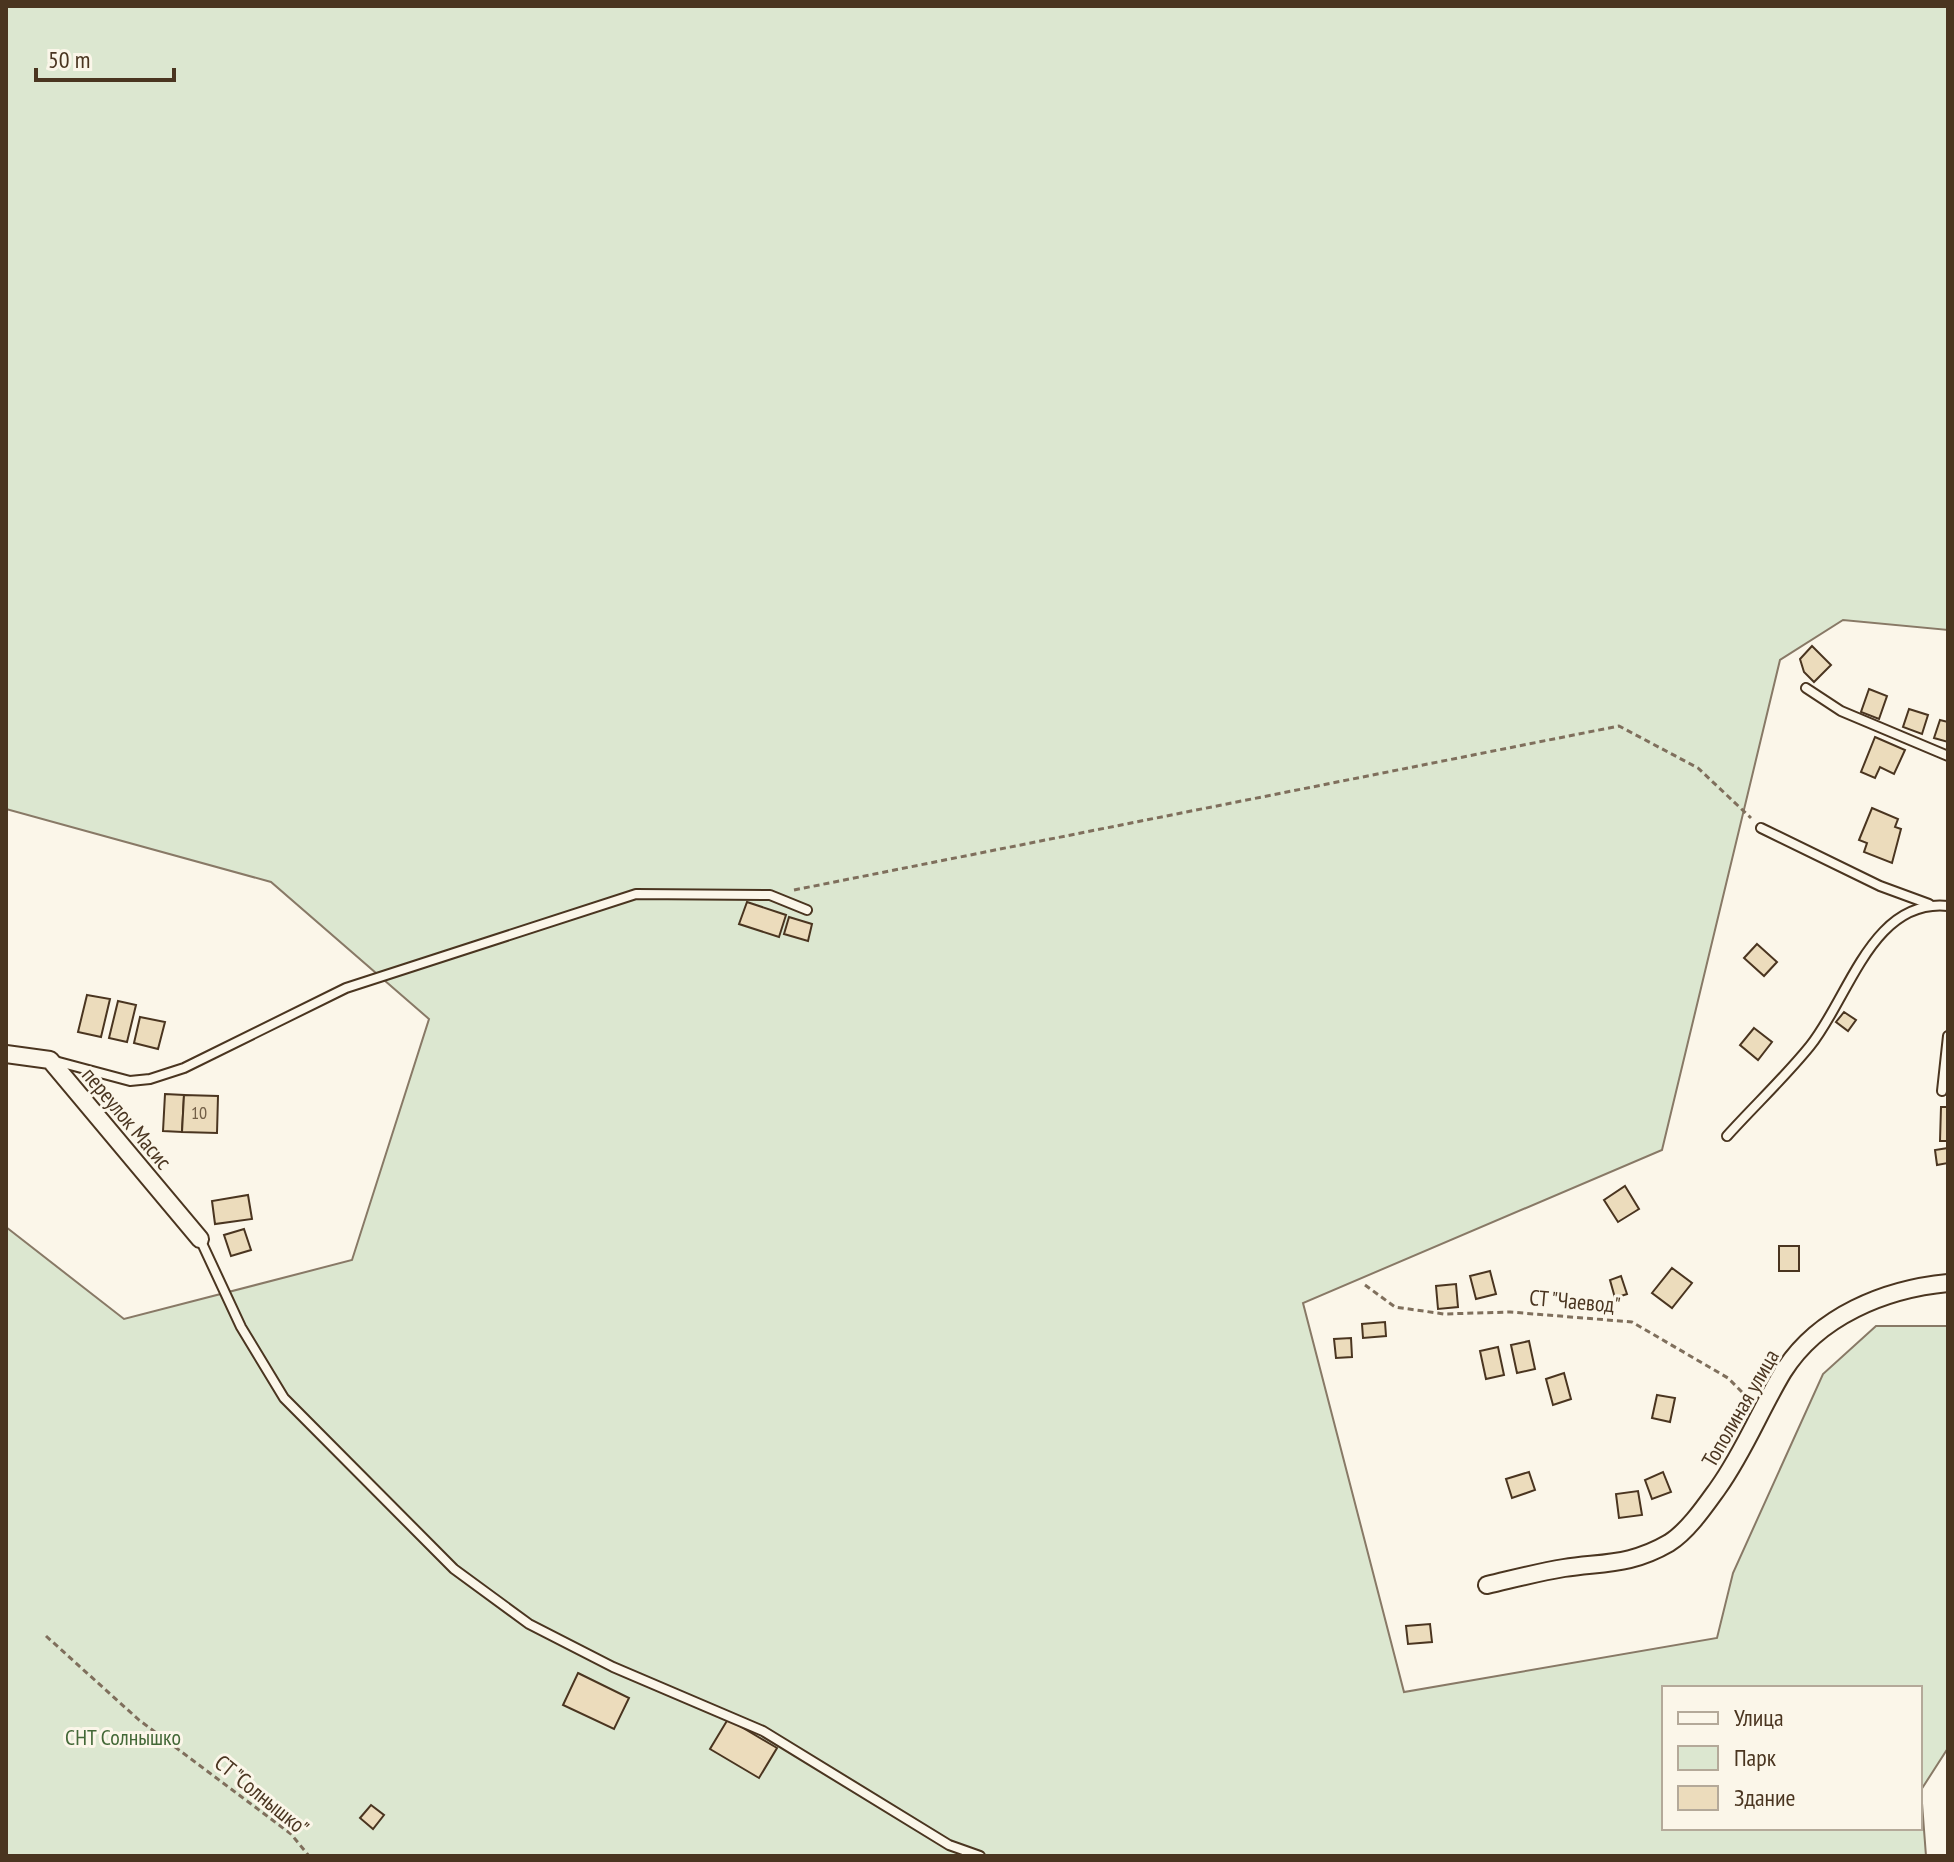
<svg xmlns="http://www.w3.org/2000/svg" width="1954" height="1862" viewBox="0 0 1954 1862" font-family="'PT Sans Narrow',sans-serif">
<rect width="100%" height="100%" fill="#fbf6e9"/>
<path fill="#dce7d0" stroke="#887966" stroke-width="2" fill-rule="evenodd" d="M6 6H1948V630L1843 620 1780 660 1662 1150 1303 1303 1404 1692 1717 1638 1733 1573 1823 1374 1876 1326H1948V1748L1921 1790 1926 1856H6V1227L124 1319 352 1260 429 1019 271 882 6 809ZM1664 1688H1920V1828H1664Z"/>
<g fill="#ecdcbc" stroke="#4a3520" stroke-width="2">
<path d="M1812 646 1831 665 1814 682 1804 672 1800 659Z"/>
<path d="M1869 689 1887 696 1879 719 1861 712Z"/>
<path d="M1909 709 1928 715 1922 734 1903 727Z"/>
<path d="M1940 720 1948 722V742L1934 738Z"/>
<path d="M1875 737 1905 750 1894 774 1880 767 1875 778 1861 772Z"/>
<path d="M1872 808 1898 819 1895 827 1901 829 1892 863 1864 852 1867 843 1859 840Z"/>
<path d="M747 902 786 915 779 937 739 924Z"/>
<path d="M789 917 812 924 808 941 784 934Z"/>
<path d="M1757 944 1777 962 1764 976 1744 958Z"/>
<path d="M87 995 110 999 101 1037 78 1032Z"/>
<path d="M118 1001 136 1005 127 1042 109 1038Z"/>
<path d="M1844 1012 1856 1020 1848 1031 1836 1022Z"/>
<path d="M140 1017 165 1022 158 1049 134 1043Z"/>
<path d="M1754 1028 1772 1042 1758 1060 1740 1045Z"/>
<path d="M165 1094 184 1095 182 1132 163 1131Z"/>
<path d="M184 1095 218 1096 217 1133 182 1132Z"/>
<path d="M1941 1107H1948V1141H1940Z"/>
<path d="M1948 1148V1163L1937 1165 1935 1150Z"/>
<path d="M1625 1186 1639 1209 1618 1222 1604 1200Z"/>
<path d="M248 1195 252 1219 215 1224 212 1201Z"/>
<path d="M244 1229 251 1250 231 1256 224 1235Z"/>
<rect x="1779" y="1246" width="20" height="25"/>
<path d="M1672 1268 1692 1283 1672 1308 1652 1293Z"/>
<path d="M1490 1271 1496 1294 1476 1299 1470 1276Z"/>
<path d="M1621 1276 1627 1294 1615 1298 1610 1280Z"/>
<path d="M1456 1284 1458 1307 1438 1309 1436 1286Z"/>
<path d="M1385 1322 1386 1336 1363 1338 1362 1324Z"/>
<path d="M1351 1338 1352 1357 1336 1358 1334 1339Z"/>
<path d="M1529 1341 1535 1369 1517 1373 1511 1345Z"/>
<path d="M1498 1347 1504 1375 1486 1379 1480 1351Z"/>
<path d="M1564 1373 1571 1399 1553 1405 1546 1379Z"/>
<path d="M1657 1395 1675 1398 1670 1422 1652 1418Z"/>
<path d="M1529 1472 1535 1490 1512 1498 1506 1479Z"/>
<path d="M1663 1472 1671 1492 1652 1499 1645 1480Z"/>
<path d="M1638 1491 1642 1515 1619 1518 1616 1494Z"/>
<path d="M1430 1624 1432 1642 1408 1644 1406 1626Z"/>
<path d="M578 1673 629 1698 614 1729 563 1705Z"/>
<path d="M728 1719 777 1748 759 1778 710 1749Z"/>
<path d="M371 1805 384 1815 373 1829 360 1818Z"/>
</g>
<g fill="none" stroke-linecap="round" stroke-linejoin="round">
<g stroke="#4a3520" stroke-width="12">
<g id="service">
<path d="M1806 688 1841 711 1948 756"/>
<path d="M1761 828 1880 886 1929 904"/>
<path d="M55 1061 130 1081 150 1079 184 1068 346 988 636 894 770 895 807 910"/>
<path d="M1942 1091 1948 1036"/>
<path d="M1727 1136C1754 1106 1785 1077 1810 1046 1849 998 1872 898 1948 906"/>
<path d="M200 1239 241 1327 284 1398 454 1569 529 1624 613 1667 763 1731 949 1845 980 1856"/>
</g>
</g>
<g stroke="#4a3520" stroke-width="20">
<g id="minor">
<path d="M6 1054 50 1060 200 1239"/>
<path d="M1487 1585C1513 1579 1539 1572 1564 1568 1606 1562 1631 1565 1669 1543 1688 1531 1705 1506 1718 1488 1745 1450 1759 1412 1783 1372 1818 1316 1885 1289 1948 1283"/>
</g>
</g>
<g stroke="#7f6f5c" stroke-width="3" stroke-dasharray="6 4" stroke-linecap="butt">
<path d="M794 890 1619 726 1698 768 1751 818"/>
<path d="M1365 1285 1395 1307 1444 1314 1510 1312 1632 1322 1728 1378 1749 1399"/>
<path d="M46 1636 139 1720 291 1834 309 1856"/>
</g>
<use href="#service" stroke="#fbf6e9" stroke-width="8"/>
<use href="#minor" stroke="#fbf6e9" stroke-width="16"/>
</g>
<g text-anchor="middle" stroke-width="6" stroke-linejoin="round" paint-order="stroke">
<g font-size="18" fill="#725f47">
<text x="199" y="1119">10</text>
</g>
<g font-size="22" fill="#4a3520" stroke="#fbf6e9">
<text transform="translate(127 1118) rotate(50)" y="8">переулок Масис</text>
<text transform="translate(1575 1301) rotate(5)" y="8">СТ "Чаевод"</text>
<text transform="translate(1740 1408) rotate(-60)" y="8">Тополиная улица</text>
<text transform="translate(262 1795) rotate(39)" y="8">СТ "Солнышко"</text>
</g>
<g font-size="22" fill="#436837" stroke="#fbf6e9">
<text x="123" y="1745">СНТ Солнышко</text>
</g>
</g>
<rect width="1954" height="1862" fill="none" stroke="#4a3520" stroke-width="16"/>
<rect x="1662" y="1686" width="260" height="144" fill="#fbf6e9" stroke="#b4a999" stroke-width="2"/>
<rect x="1678" y="1712" width="40" height="12" fill="#fbf6e9" stroke="#b4a999" stroke-width="2"/>
<text x="1734" y="1726" font-size="24" fill="#4a3520">Улица</text>
<rect x="1678" y="1746" width="40" height="24" fill="#dce7d0" stroke="#b4a999" stroke-width="2"/>
<text x="1734" y="1766" font-size="24" fill="#4a3520">Парк</text>
<rect x="1678" y="1786" width="40" height="24" fill="#ecdcbc" stroke="#b4a999" stroke-width="2"/>
<text x="1734" y="1806" font-size="24" fill="#4a3520">Здание</text>
<path d="M36 68v12h138v-12" fill="none" stroke="#4a3520" stroke-width="4"/>
<text x="48" y="68" font-size="24" fill="#4a3520" stroke="#fbf6e9" stroke-width="6" paint-order="stroke">50 m</text>
</svg>
